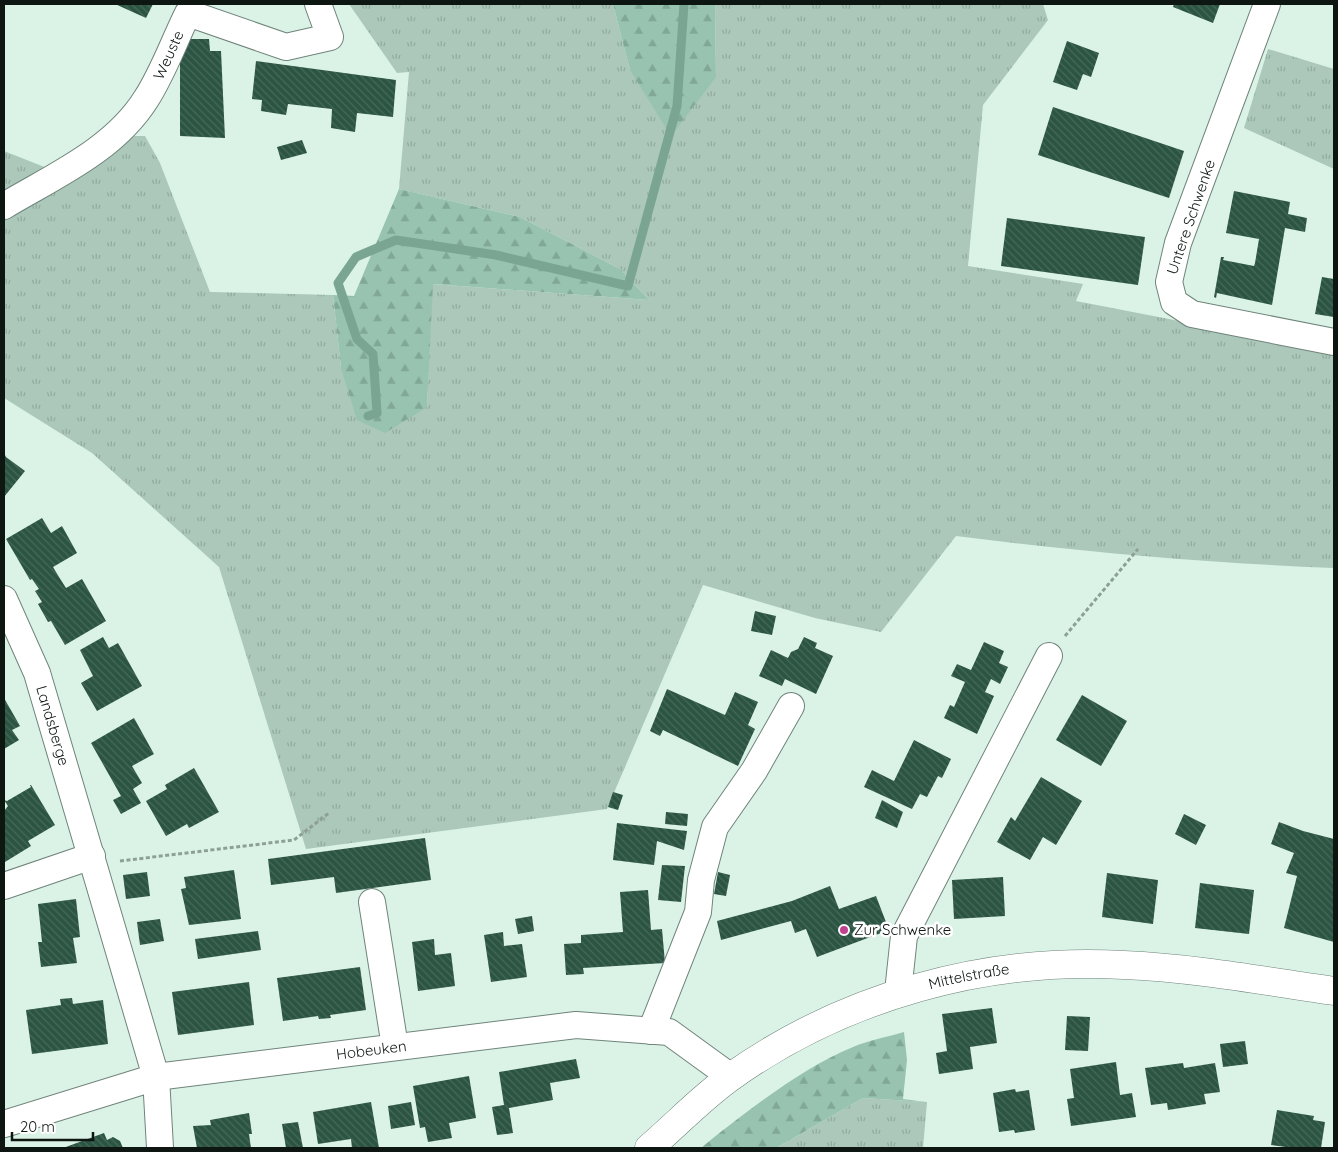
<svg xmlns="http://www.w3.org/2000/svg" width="1338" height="1152" viewBox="0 0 1338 1152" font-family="Quicksand,sans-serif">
<defs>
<pattern id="grass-tufts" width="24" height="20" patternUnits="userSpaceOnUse" patternTransform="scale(1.25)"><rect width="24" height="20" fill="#abc8ba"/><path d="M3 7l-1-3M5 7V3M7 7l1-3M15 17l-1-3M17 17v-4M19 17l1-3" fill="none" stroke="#92ab9f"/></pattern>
<pattern id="forest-firs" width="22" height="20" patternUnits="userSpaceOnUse" patternTransform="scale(1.25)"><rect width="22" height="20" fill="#97c3b0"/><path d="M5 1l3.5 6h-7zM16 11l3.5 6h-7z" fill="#81a796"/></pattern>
<pattern id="building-back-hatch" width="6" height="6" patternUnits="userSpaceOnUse" patternTransform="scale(1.25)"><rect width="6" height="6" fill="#2b5443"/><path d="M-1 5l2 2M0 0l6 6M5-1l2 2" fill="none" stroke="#47685a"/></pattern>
</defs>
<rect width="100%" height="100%" fill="#dbf3e7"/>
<g fill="url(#grass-tufts)">
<path d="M349 4H613L630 70 716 77 715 4H1043L1048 20 983 105 968 266 1083 284 1076 301 1334 351V568C1207 563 1082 552 956 536L881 632 815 618 703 585 607 809 306 849 219 567 92 453 4 398V214L126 136H145L160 163 210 292 333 295 341 368 427 407 432 284 649 300 620 269 520 217 399 189 409 72 397 73Z"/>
<path d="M1268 49 1334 69V169L1244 128Z"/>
<path d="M4 151 52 170 4 199Z"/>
<path d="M863 1098 927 1102 923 1148H776Z"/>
</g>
<g fill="url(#forest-firs)">
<path d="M613 4H715L716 77 671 136 630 70Z"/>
<path d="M399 189 520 217 620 269 649 300 433 284 427 407 385 433 357 420 341 368 333 295 354 296Z"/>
<path d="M904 1032 907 1060 903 1099 926 1102 863 1098 776 1148H701C743 1114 803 1067 853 1047 869 1040 888 1037 904 1032Z"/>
</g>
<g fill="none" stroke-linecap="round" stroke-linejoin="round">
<path stroke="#7aa592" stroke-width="9" d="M368 416 377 413 373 354 357 339 338 283 356 257 396 240 496 255 628 286 677 106 684 4"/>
</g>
<g fill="url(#building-back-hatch)">
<path d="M115 4H153L146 18Z"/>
<path d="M1174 4H1220L1213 23 1173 7Z"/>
<path d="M184 39H209L210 51H221L225 138 180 136V50Z"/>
<path d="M1067 41 1099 53 1091 77 1083 74 1077 90 1053 82Z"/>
<path d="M256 61 396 80 393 117 357 113 355 132 331 128 332 109 288 104 286 115 261 111 262 100 252 99Z"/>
<path d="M1053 107 1184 151 1169 198 1038 155Z"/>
<path d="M302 140 307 153 281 160 277 147Z"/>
<path d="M1234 191 1290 202 1288 214 1307 218 1305 232 1285 228 1272 305 1217 293 1216 298 1214 297 1221 257H1224L1223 260 1254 266 1255 263 1259 239 1226 233Z"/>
<path d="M1007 218 1145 237 1138 285 1001 266Z"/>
<path d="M1322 277 1334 279V317L1315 314Z"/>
<path d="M4 453 6 457 25 471 4 497Z"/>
<path d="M42 518 51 533 62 526 77 553 53 567 59 577 66 588 82 579 106 621 65 645 51 621 48 622 38 604 42 602 35 591 39 589 32 579 30 580 6 539Z"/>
<path d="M755 611 776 616 772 635 751 631Z"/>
<path d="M103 637 109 648 118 643 142 686 97 711 81 683 93 676 80 650Z"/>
<path d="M804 637 817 643 815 648 833 656 816 694 785 679 782 686 759 676 771 650 788 658 791 652 798 649Z"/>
<path d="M984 642 1004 651 999 663 1008 667 1000 684 991 679 985 692 994 696 977 734 944 718 950 705 954 707 965 682 951 676 957 664 971 670Z"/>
<path d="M667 689 725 715 735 692 758 702 748 725 755 729 738 766 663 730 660 736 650 731Z"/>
<path d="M1082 695 1127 721 1101 766 1056 740Z"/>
<path d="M4 698 20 726 12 730 19 740 4 749Z"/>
<path d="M134 718 154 754 132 766 142 783 133 789 141 803 121 814 113 800 121 796 91 743Z"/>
<path d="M914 740 951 759 942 778 938 776 927 797 920 794 912 809 864 787 872 770 894 781Z"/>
<path d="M194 768 219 812 189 828 187 824 166 836 146 801 167 789 165 785Z"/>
<path d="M1041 777 1082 801 1056 845 1043 837 1030 860 997 842 1011 817 1015 821Z"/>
<path d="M30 785H31L55 825 28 841 31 846 5 862 4 811 8 806 4 800 7 801 31 787Z"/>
<path d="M613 792 623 795 618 810 608 807Z"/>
<path d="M882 800 903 812 897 828 875 818Z"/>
<path d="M666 812 688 814 687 826 665 824Z"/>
<path d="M1184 814 1206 825 1196 845 1175 834Z"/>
<path d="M1279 822 1303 831 1334 839V942L1284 928 1297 876 1286 873 1294 853 1271 844Z"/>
<path d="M617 823 687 831 684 850 657 841 654 865 613 860Z"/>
<path d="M425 838 431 880 336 893 334 877 271 885 268 859Z"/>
<path d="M662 865 685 866 681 902 658 900Z"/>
<path d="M234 870 241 919 189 925 181 889 186 888 184 877Z"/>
<path d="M147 872 150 896 126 899 123 875Z"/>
<path d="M718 872 730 875 726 896 714 894Z"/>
<path d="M1107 873 1158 880 1153 924 1102 917Z"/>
<path d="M1003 877 1005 916 954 919 952 880Z"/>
<path d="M1200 883 1254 890 1249 934 1195 928Z"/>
<path d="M830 886 839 909 876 896 889 930 817 957 806 929 795 933 791 921 721 940 717 921 792 901Z"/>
<path d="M648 890 651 930 662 929 665 963 583 968 584 974 566 975 564 944 581 943V935L623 932 620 892Z"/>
<path d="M76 899 80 937 73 938 77 963 41 967 38 942H42L38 904Z"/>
<path d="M532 916 534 931 518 934 515 919Z"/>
<path d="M160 919 164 941 140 945 137 922Z"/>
<path d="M258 931 261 950 198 959 195 939Z"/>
<path d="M503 932 504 946 522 944 527 977 491 982 484 935Z"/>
<path d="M434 939 435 955 451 953 455 986 418 991 412 942Z"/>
<path d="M360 967 366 1010 330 1015 331 1018 319 1019 318 1016 283 1021 277 978Z"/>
<path d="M249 982 254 1025 178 1035 172 992Z"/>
<path d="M72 998 73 1004 103 1000 108 1044 32 1054 26 1010 61 1005 60 999Z"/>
<path d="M992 1008 997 1043 970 1047 973 1069 939 1074 936 1053 947 1051 942 1014Z"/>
<path d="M1067 1016 1090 1017 1088 1051 1065 1050Z"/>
<path d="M1245 1041 1248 1064 1223 1067 1220 1044Z"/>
<path d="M576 1059 580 1078 550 1083 553 1100 509 1108 513 1133 497 1135 492 1107 504 1105 499 1072Z"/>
<path d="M1116 1062 1120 1095 1132 1093 1136 1117 1071 1126 1067 1099 1074 1098 1070 1069Z"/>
<path d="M1183 1063 1184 1068 1215 1063 1220 1092 1204 1094 1206 1104 1168 1110 1167 1103 1151 1105 1145 1068Z"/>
<path d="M469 1076 476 1118 449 1123 452 1138 428 1142 425 1127 420 1128 413 1086Z"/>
<path d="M1015 1089 1016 1092 1029 1090 1035 1130 1015 1133 1014 1130 999 1132 993 1093Z"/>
<path d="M371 1102 379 1148H352L351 1139 318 1144 313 1112Z"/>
<path d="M411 1102 415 1125 391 1129 388 1106Z"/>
<path d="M1277 1110 1314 1116 1313 1120 1325 1122 1321 1148H1293L1271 1145Z"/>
<path d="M249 1113 252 1134H249L251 1148H197L193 1126 211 1125 210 1120Z"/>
<path d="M298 1122 303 1148H286L282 1124Z"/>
<path d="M104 1133 107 1140 113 1137 120 1141 123 1148H63Z"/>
</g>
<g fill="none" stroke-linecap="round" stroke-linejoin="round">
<g stroke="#6f847a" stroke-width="28">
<g id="minor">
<path d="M1267 4 1178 243 1169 282 1174 302 1192 314 1334 342"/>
<path id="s1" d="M4 206C54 176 114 150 146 99 163 73 174 41 188 13L286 47 330 37 318 4"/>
<path id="s2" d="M4 599 37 673 156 1077 160 1148"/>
<path d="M4 886 92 856"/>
<path d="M372 902 395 1047"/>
<path d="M898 992 904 936 1049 656"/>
<path d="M651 1031 698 912 701 880 715 827 754 771 791 706"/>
<path id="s3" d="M4 1124 156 1077 576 1025 669 1032 731 1077"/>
</g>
</g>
<g stroke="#6f847a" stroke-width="29">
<g id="major">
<path id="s4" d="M649 1148C676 1125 702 1097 732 1076 845 996 986 957 1124 965 1195 968 1265 981 1334 991"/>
</g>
</g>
<g stroke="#8d9f96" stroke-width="3" stroke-dasharray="4 2.5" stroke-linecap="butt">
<path d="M1065 636 1138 549"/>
<path d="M120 861 294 840 329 813"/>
</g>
<use href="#minor" stroke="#fff" stroke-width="26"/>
<use href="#major" stroke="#fff" stroke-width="28"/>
</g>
<circle fill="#bf418f" stroke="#fff" stroke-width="2" cx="844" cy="930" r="5"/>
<g text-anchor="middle" stroke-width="5" stroke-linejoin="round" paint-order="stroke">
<g font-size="15" fill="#0e1612" stroke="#fff">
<text dy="5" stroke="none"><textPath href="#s1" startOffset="229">Weuste</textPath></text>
<text transform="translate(1191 217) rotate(-71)" y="5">Untere Schwenke</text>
<text dy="5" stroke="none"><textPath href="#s2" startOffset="136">Landsberge</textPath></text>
<text dy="5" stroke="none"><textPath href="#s4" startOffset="369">Mittelstraße</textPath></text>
<text dy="5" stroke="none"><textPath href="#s3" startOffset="376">Hobeuken</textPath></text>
</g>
<g font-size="15" fill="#0e1612" stroke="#fff" text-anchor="start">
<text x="854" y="935">Zur Schwenke</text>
</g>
</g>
<rect width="1338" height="1152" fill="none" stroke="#0e1612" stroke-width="10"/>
<path d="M12 1132v8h81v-8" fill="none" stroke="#0e1612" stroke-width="2.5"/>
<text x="20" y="1132" font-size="15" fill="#0e1612" stroke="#ffffff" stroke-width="4" paint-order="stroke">20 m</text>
</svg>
